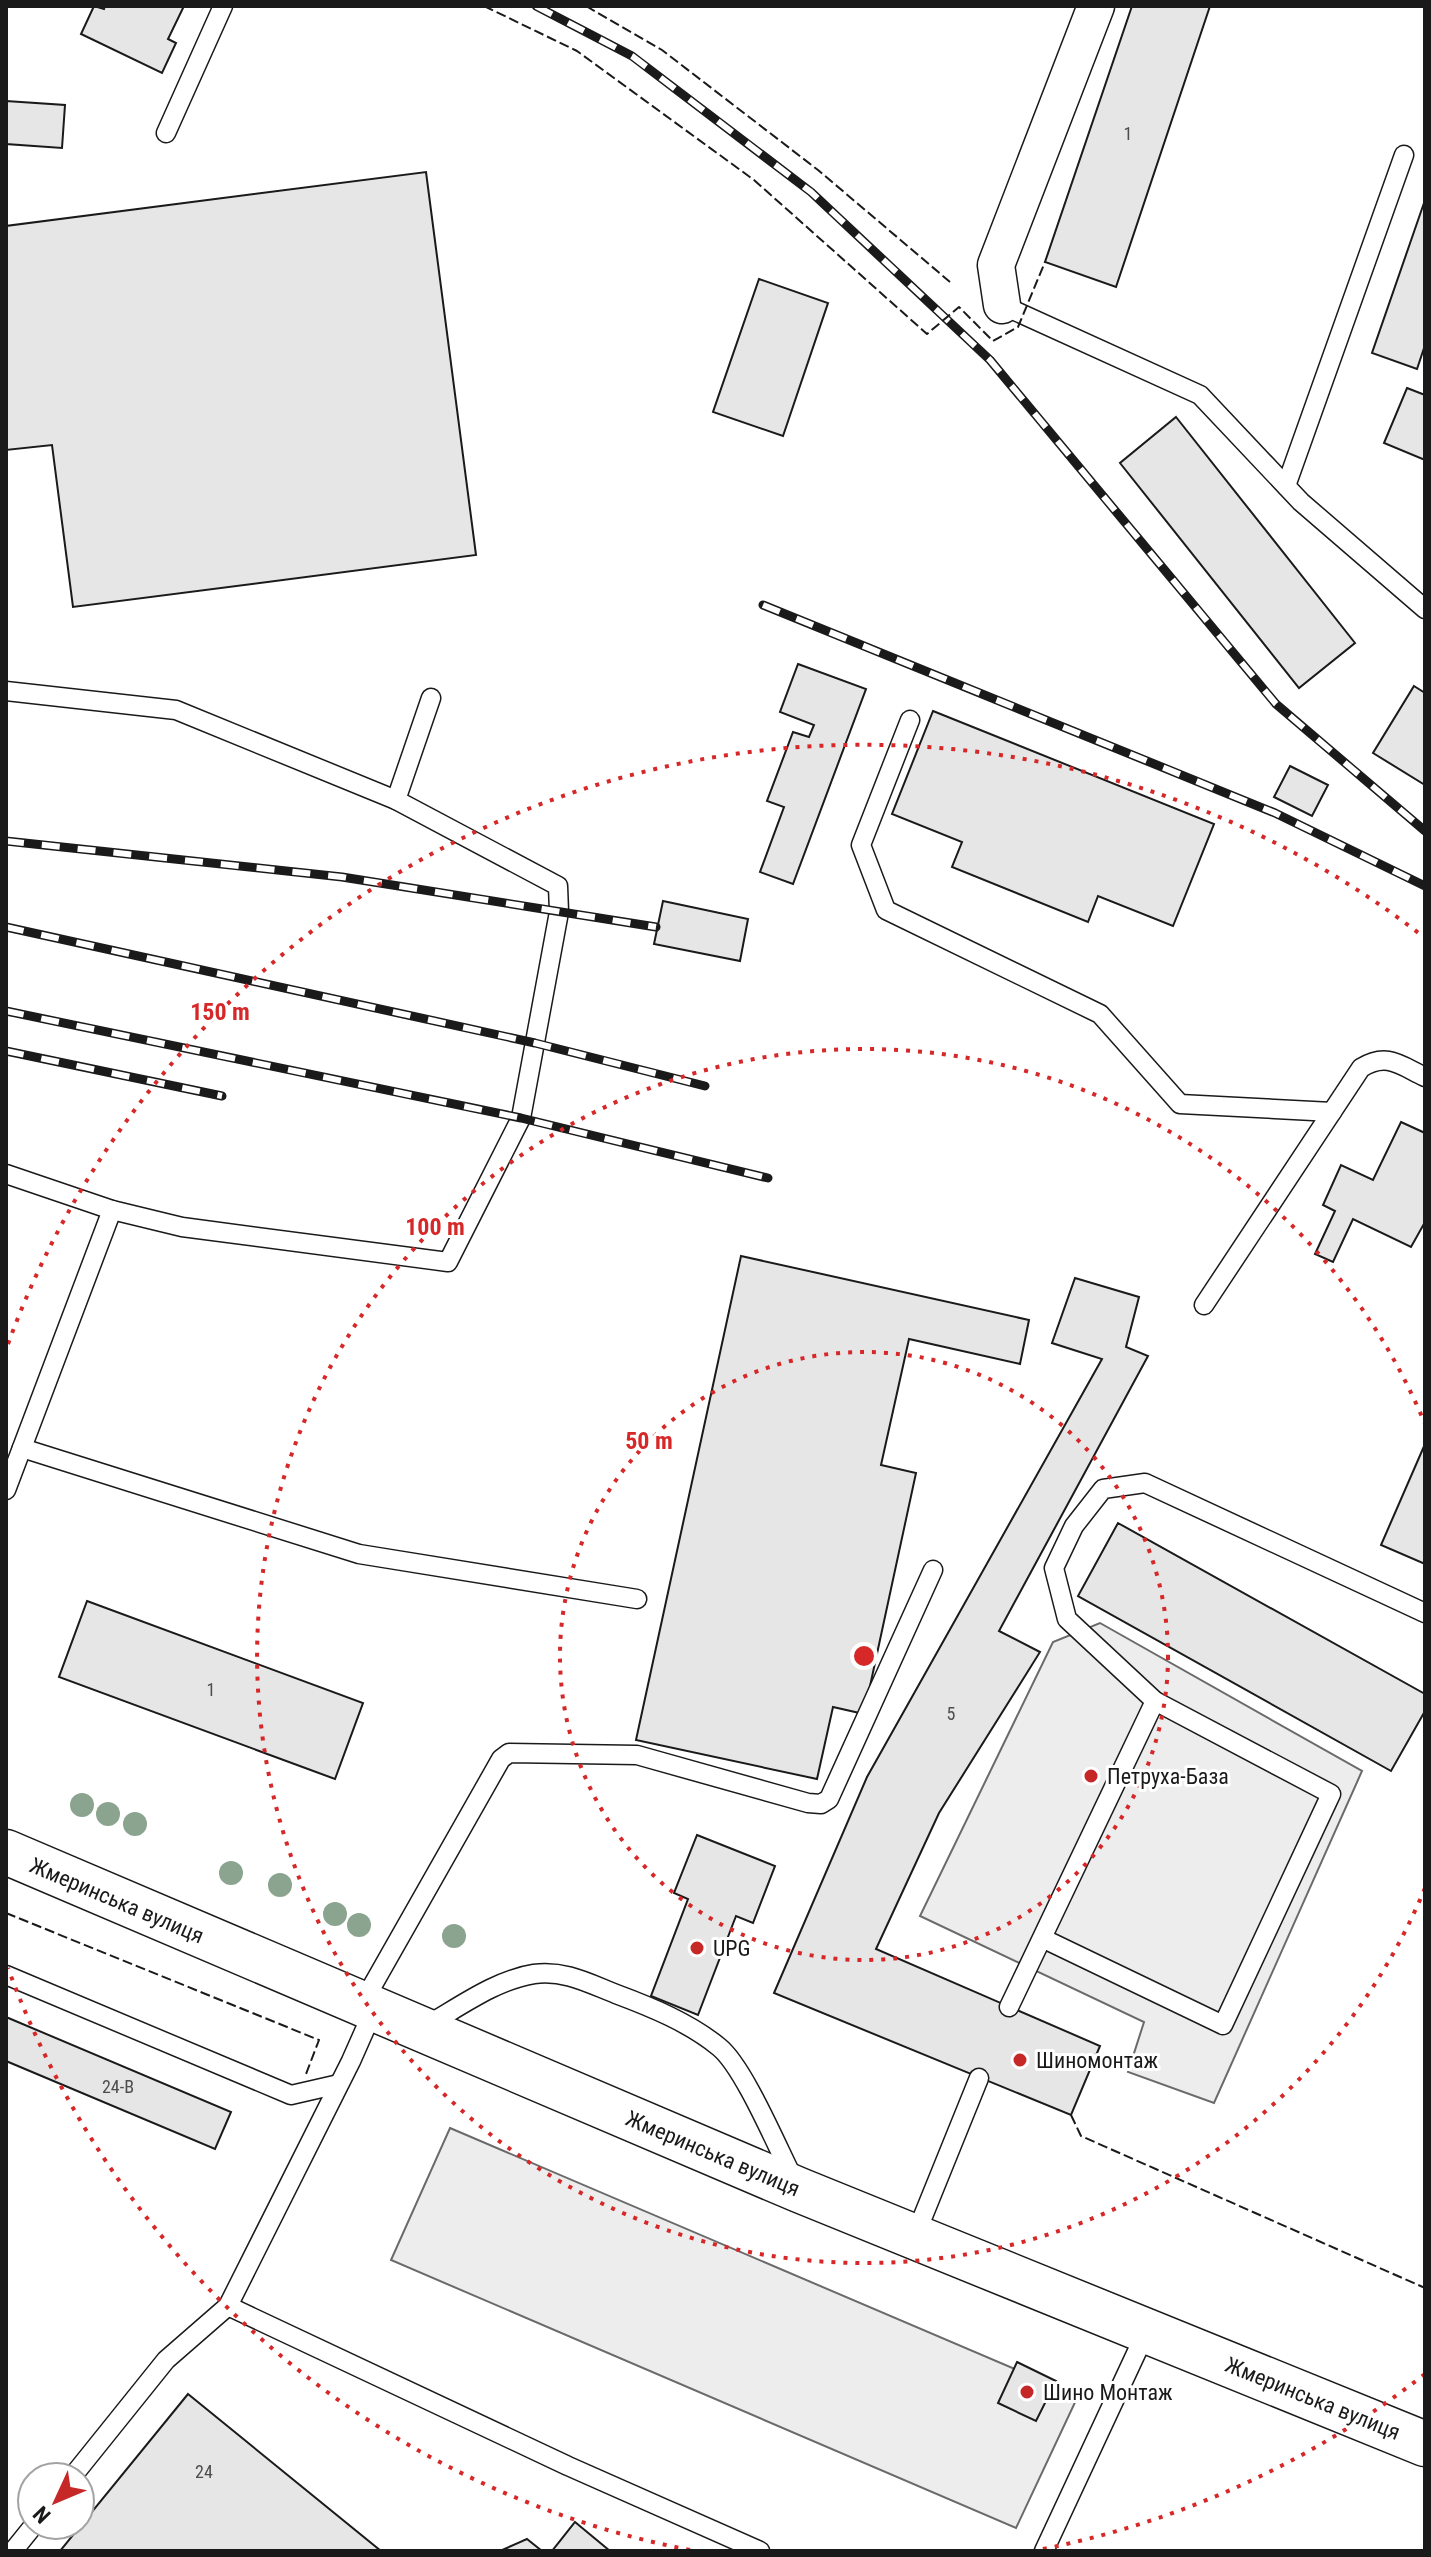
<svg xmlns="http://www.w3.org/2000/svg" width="1431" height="2557" viewBox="0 0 1431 2557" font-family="'Roboto Condensed',sans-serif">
<rect width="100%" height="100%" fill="#fff"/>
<g fill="#ededed" stroke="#6a6a6a" stroke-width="2">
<path d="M1100 1623 1362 1771 1214 2103 1128 2072 1144 2022 920 1916 1053 1642Z"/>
<path d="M450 2128 1078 2396 1016 2528 391 2260Z"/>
</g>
<g fill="#e6e6e6" stroke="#1a1a1a" stroke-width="2">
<path d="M94 6 104 9 105 6H184L168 39 176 43 162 73 81 34Z"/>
<path d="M1132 6H1210L1116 287 1045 262Z"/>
<path d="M6 101 65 105 62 148 6 144Z"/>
<path d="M426 172 476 555 73 607 52 445 6 450V226Z"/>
<path d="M1425 200V345L1417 369 1372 353Z"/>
<path d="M759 279 828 303 783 436 713 412Z"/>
<path d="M1407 388 1425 395V460L1384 443Z"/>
<path d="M1176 417 1355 643 1299 688 1120 463Z"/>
<path d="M798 664 866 689 793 884 760 872 784 807 767 801 793 732 809 737 814 725 780 712Z"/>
<path d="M1414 686 1425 693V785L1373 753Z"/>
<path d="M933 711 1214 824 1173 926 1098 896 1088 922 952 867 962 842 892 814Z"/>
<path d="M1290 766 1328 785 1312 816 1274 797Z"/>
<path d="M663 901 748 919 740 961 654 944Z"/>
<path d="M1401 1122 1425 1133V1222L1411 1247 1353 1219 1333 1262 1315 1254 1335 1211 1323 1205 1341 1165 1373 1180Z"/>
<path d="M741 1256 1029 1320 1020 1364 909 1339 881 1465 916 1473 864 1714 833 1707 817 1779 636 1740Z"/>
<path d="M1075 1278 1139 1297 1126 1347 1148 1356 999 1631 1040 1652 939 1813 876 1949 1100 2046 1071 2115 774 1993 867 1777 1102 1359 1052 1343Z"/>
<path d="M1425 1444V1564L1381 1545Z"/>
<path d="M1118 1523 1425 1694V1711L1391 1771 1078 1596Z"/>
<path d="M87 1601 363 1703 335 1779 59 1677Z"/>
<path d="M697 1835 775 1866 753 1923 736 1916 698 2015 651 1996 688 1899 674 1893Z"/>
<path d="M6 2017 231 2112 215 2149 6 2061Z"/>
<path d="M1017 2362 1056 2381 1036 2421 998 2403Z"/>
<path d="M188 2394 381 2551H60Z"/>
<path d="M575 2522 610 2551H552Z"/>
<path d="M527 2539 542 2551H500Z"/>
</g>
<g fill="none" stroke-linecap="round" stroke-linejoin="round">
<g stroke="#1a1a1a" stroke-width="21">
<g id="lane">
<path d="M166 133 223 6"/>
<path d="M1002 305 1200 395 1301 502 1425 609"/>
<path d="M1286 486 1404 155"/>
<path d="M6 691 176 710 396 800 558 886 559 912 521 1118 448 1262 182 1227 112 1210 6 1174"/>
<path d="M910 720 861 845 886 910 1100 1014 1180 1104 1332 1112"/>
<path d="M396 800 431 698"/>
<path d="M1204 1305 1361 1068C1387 1052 1400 1065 1425 1077"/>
<path d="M22 1448 359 1554 637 1599"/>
<path d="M6 1490 112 1210"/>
<path d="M1155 1701 1067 1619 1054 1568 1074 1526 1103 1489 1145 1483 1425 1613"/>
<path d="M6 1975 291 2095 339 2084"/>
<path d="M362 2004 501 1759 509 1753 637 1755 808 1803 821 1804 829 1799 933 1570"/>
<path d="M1009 2007 1155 1701 1331 1794 1223 2025 1042 1938"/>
<path d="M424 2027C458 2008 495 1980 534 1974 565 1970 588 1983 616 1994 651 2007 690 2023 719 2047 744 2067 778 2149 794 2180"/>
<path d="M915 2236 979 2078"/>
<path d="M228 2306 568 2466 760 2551"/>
<path d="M72 2477 166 2360 228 2306 351 2061 374 2009"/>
<path d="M13 2551 34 2525"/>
<path d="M1044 2551 1147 2330"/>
</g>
</g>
<g stroke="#1a1a1a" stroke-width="39">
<path id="street" d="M1002 305 996 265 1096 6"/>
</g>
<g stroke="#1a1a1a" stroke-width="47">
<path id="secondary" d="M6 1852 799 2190 1425 2444"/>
</g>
<use href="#lane" stroke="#fff" stroke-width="18"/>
<use href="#street" stroke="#fff" stroke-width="36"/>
<use href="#secondary" stroke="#fff" stroke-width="44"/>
<g stroke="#1a1a1a" stroke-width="9">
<g id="rail">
<path d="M536 6 632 56 811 192 990 360 1276 704 1425 831"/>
<path d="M763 605 1275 813 1425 886"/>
<path d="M6 841 342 877 656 927"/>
<path d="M6 927 535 1043 705 1086"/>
<path d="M6 1011 521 1118 768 1178"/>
<path d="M6 1051 222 1096"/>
</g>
</g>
<use href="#rail" stroke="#fff" stroke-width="6" stroke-dasharray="18" stroke-linecap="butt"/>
<g stroke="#1a1a1a" stroke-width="2" stroke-dasharray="10 4" stroke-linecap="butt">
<path d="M484 6 577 51 754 180 927 334 959 307 993 341 1018 327 1045 262"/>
<path d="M586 6 662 50 818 170 950 282"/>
<path d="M6 1913 319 2040 306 2074"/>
<path d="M1071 2115 1081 2136 1425 2288"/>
</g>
</g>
<g fill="#8aa48f">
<circle cx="82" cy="1805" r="12"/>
<circle cx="108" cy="1814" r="12"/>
<circle cx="135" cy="1824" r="12"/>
<circle cx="231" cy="1873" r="12"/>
<circle cx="280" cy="1885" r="12"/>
<circle cx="335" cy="1914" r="12"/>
<circle cx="359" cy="1925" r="12"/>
<circle cx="454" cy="1936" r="12"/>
</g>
<g fill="none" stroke="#d62828" stroke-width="4" stroke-dasharray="4 8">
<circle cx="864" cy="1656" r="304"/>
<path d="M1425 1888A607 607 0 1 1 1425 1424"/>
<path d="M1425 2374A911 911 0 0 1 1038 2550M690 2550A911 911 0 0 1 8 1968M8 1344A911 911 0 0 1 1425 938"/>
</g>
<g fill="#c62828" stroke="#fff" stroke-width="3">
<circle cx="1091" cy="1776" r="8"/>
<circle cx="697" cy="1948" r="8"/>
<circle cx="1020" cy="2060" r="8"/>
<circle cx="1027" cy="2392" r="8"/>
</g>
<g text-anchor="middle" stroke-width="6" stroke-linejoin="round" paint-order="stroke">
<g font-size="18" fill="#4d4d4d">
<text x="1128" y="140">1</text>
<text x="211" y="1696">1</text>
<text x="951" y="1720">5</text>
<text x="118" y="2093">24-В</text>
<text x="204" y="2478">24</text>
</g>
<g font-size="22" fill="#1a1a1a" stroke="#fff" text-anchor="start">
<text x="1107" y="1784">Петруха-База</text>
<text x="713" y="1956">UPG</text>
<text x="1036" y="2068">Шиномонтаж</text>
<text x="1043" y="2400">Шино Монтаж</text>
</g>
<g font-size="22" fill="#1a1a1a" stroke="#fff">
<text transform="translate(117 1900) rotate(23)" y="8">Жмеринська вулиця</text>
<text transform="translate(713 2153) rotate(23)" y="8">Жмеринська вулиця</text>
<text transform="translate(1313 2398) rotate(22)" y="8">Жмеринська вулиця</text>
</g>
</g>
<circle cx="864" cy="1656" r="12" fill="#d62828" stroke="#fff" stroke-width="4"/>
<g font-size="24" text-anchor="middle" font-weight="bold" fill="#d62828" stroke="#fff" stroke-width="6" stroke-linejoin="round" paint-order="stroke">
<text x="220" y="1020">150 m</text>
<text x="435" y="1235">100 m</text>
<text x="649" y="1449">50 m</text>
</g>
<rect width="1431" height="2557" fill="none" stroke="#1a1a1a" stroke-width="16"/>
<g transform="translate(56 2501) rotate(226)"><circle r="38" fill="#ffffff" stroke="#a3a3a3" stroke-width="2"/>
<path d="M0-6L14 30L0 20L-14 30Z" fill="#c62828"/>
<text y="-12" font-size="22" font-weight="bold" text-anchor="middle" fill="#1a1a1a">N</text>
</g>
</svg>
